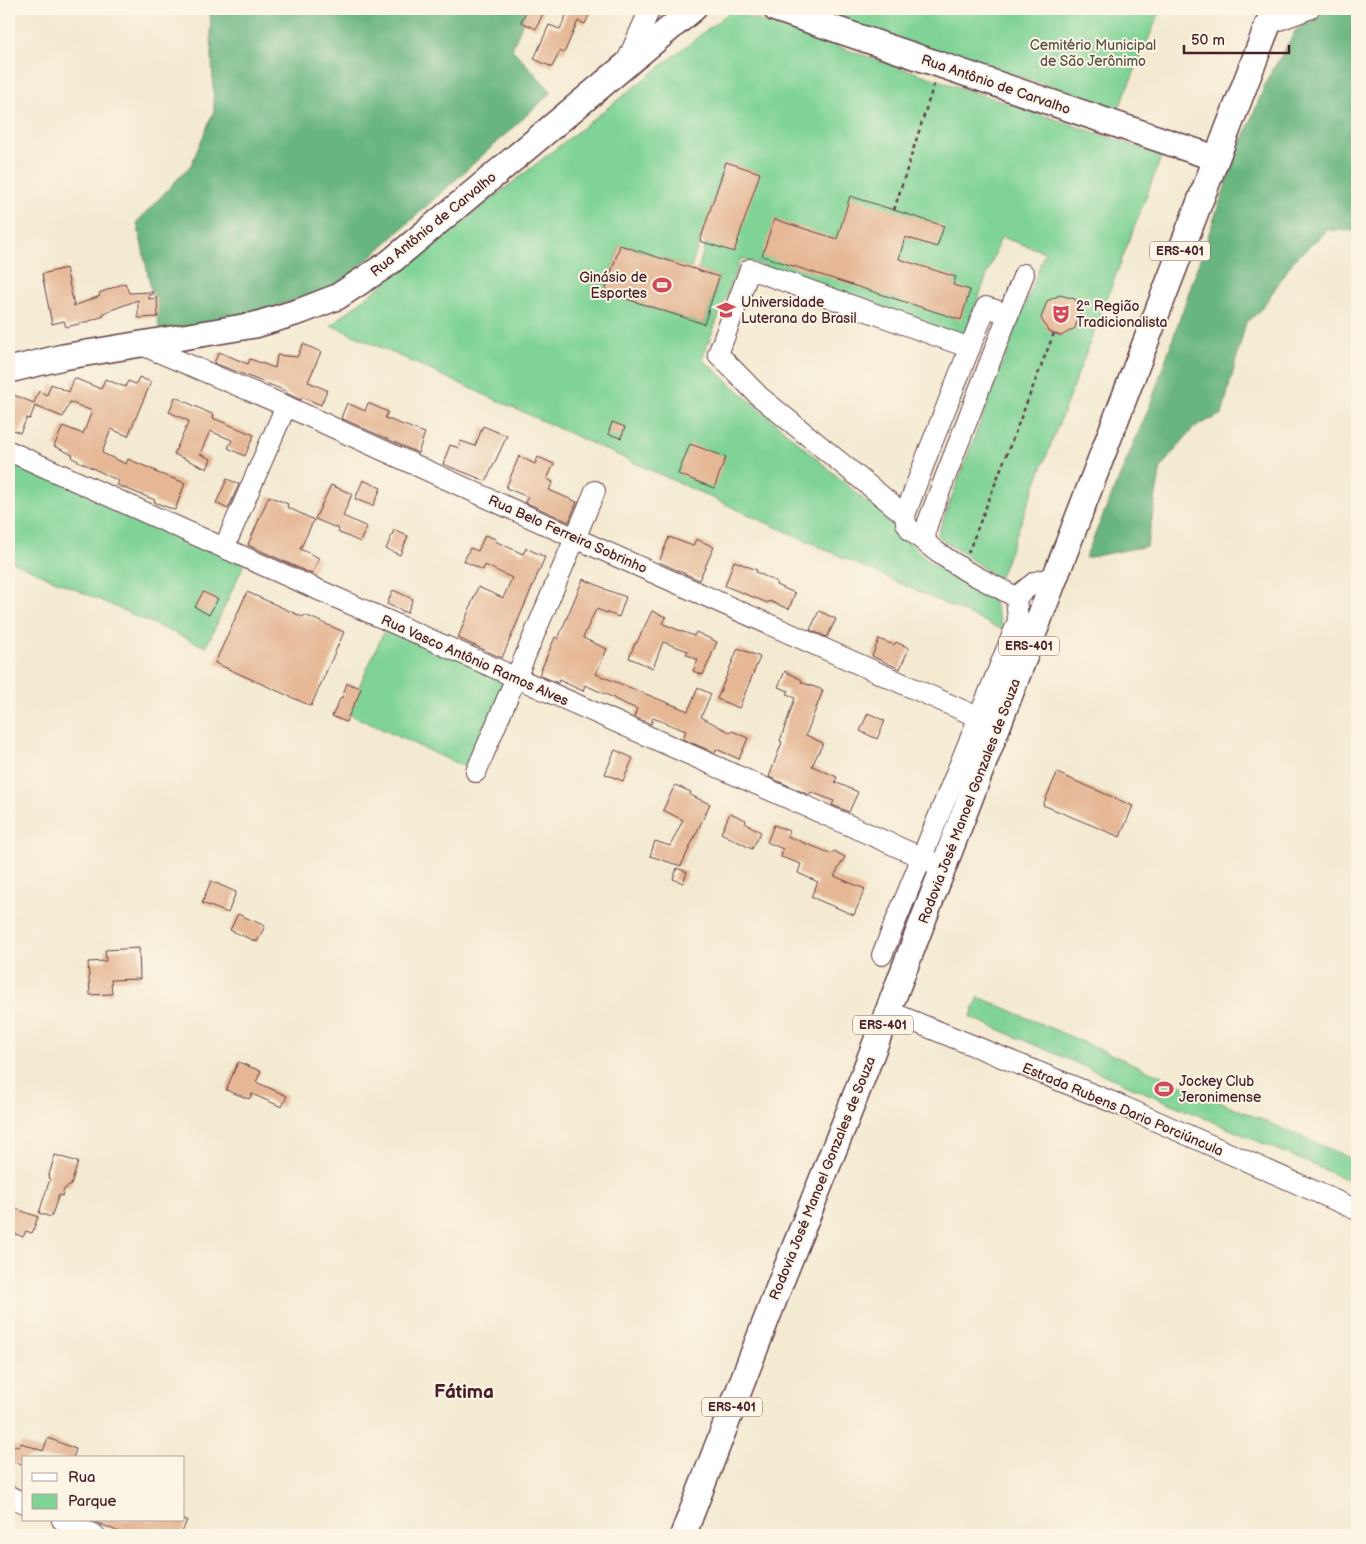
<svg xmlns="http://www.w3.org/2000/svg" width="1366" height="1544" viewBox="0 0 1366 1544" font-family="'Balsamiq Sans',sans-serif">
<rect width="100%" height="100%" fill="#fcf5e5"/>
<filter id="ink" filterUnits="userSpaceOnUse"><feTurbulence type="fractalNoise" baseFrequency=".02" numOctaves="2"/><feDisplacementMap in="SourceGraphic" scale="10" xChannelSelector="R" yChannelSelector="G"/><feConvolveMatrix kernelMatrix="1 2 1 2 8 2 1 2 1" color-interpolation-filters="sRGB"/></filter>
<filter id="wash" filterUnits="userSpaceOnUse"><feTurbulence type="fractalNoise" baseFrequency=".0096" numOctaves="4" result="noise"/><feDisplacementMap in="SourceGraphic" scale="20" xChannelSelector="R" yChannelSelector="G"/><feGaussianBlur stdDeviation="1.12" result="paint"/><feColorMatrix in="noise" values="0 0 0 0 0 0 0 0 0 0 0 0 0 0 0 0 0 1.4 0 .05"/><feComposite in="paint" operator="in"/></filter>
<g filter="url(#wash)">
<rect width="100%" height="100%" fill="#f3ead1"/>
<g fill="#7fd396" stroke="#647960" fill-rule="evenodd">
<path d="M807 9H1161L1119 108 810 11Z"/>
<path d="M731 11 1162 155 999 579 937 536 1045 252 1001 237 964 337 741 258 702 359 870 505 891 513 909 542 928 561 955 579 992 597 1003 630 331 325ZM726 162 760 173 706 243 698 270 719 277 704 324 605 292 620 245 691 268Z"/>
<path d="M9 457 245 562 206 647 9 560Z"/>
<path d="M387 625 510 681 471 770 347 713Z"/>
<path d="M979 997 1357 1161V1184L970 1017Z"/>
</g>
<g fill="#67b57f" stroke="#586a55">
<path d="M210 9H528L512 49 552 92 342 283 253 315 160 332 137 222 191 165 214 111Z"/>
<path d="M1329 9H1357V231L1328 230 1294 260 1260 311 1246 322 1222 414 1194 427 1161 467 1147 546 1085 558 1150 405 1233 164 1267 80 1296 30Z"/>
</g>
<g id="blocks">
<g fill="#e5b795">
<path d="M527 9H545L536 29 521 22Z"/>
<path d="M569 9H592L585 24 578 21 564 53 560 51 552 67 534 59 549 25 560 29Z"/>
<path d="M726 162 760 173 734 252 700 241Z"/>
<path d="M850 196 944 226 937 247 905 237 899 259 956 277 953 285 970 290 961 320 762 256 774 219 837 239Z"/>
<path d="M620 245 719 277 704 324 605 292Z"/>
<path d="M66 268 74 306 100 296 99 293 125 283 129 293 153 292V294L149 295V299L157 298 158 317 138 318V300L103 313 104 316 87 322 66 327 64 321 52 324 42 274Z"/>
<path d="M1060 295 1075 299 1081 311 1075 328 1061 336 1048 331 1041 318 1047 301Z"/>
<path d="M303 344 321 352 308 382 327 390 321 405 302 397 301 400 286 393V391L214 363 219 352 248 364 250 359 275 368 277 355 297 357Z"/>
<path d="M139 377 151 382 128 436 111 429 102 453 126 464 128 459 156 471 155 472 185 483 175 510 154 502 155 500 117 485 119 481 72 458 73 455 54 446 63 426 83 434 92 411 70 402 63 417 35 406 30 419 27 418 20 433 9 428V393L34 403 39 391 47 395 51 384 69 392 74 378 101 389 105 379 125 387 128 381 136 384Z"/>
<path d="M175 397 214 415 213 418 254 435 245 456 228 448 232 440 210 431 200 454 211 459 207 469 174 454 189 421 169 412Z"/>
<path d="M347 403 365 411 368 403 388 412 385 418 425 433 418 453 341 418Z"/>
<path d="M612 422 625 427 621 438 608 434Z"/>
<path d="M483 426 507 436 486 481 443 464 450 445 459 448 461 441 475 446Z"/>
<path d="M690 444 726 457 714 488 678 474Z"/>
<path d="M519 456 535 464 538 457 554 464 547 479 553 482 549 490 577 502 569 522 525 502 528 497 506 488Z"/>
<path d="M227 479 239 484 228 509 216 503Z"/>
<path d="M363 480 381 488 373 506 355 499Z"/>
<path d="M331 485 352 494 343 516 367 527 360 542 338 532 339 529 315 519Z"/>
<path d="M269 496 288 504 287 507 314 520 300 549 319 558 312 574 248 545Z"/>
<path d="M394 530 408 536 400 555 386 549Z"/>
<path d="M485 535 496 539 495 541 523 554 526 548 545 557 502 658 458 638 478 587 503 598 512 578 485 565 483 570 464 561 470 548 478 551Z"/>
<path d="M669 537 693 546 696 539 714 547 699 580 659 562Z"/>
<path d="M734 561 757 570 756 572 777 582 776 585 795 593 789 609 769 601 768 603 725 586Z"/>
<path d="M583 579 604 588V589L626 597 619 617 596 609 583 638 607 649 596 674 688 711 698 688 711 694 701 717 731 733 732 731 748 738 739 759 716 749 715 753 683 739 686 731 653 718 651 724 634 717 637 709 614 699V698L585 685 583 691 559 680 558 683 539 675 555 637 558 639Z"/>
<path d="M393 590 413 599 407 613 387 604Z"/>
<path d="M203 592 218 599 209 615 195 607Z"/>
<path d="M247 592 303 617 305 615 344 632 311 706 215 663Z"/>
<path d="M652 611 666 617 663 624 694 636 696 632 717 642 703 675 693 671 698 660 686 654 688 651 663 642 653 668 629 658 635 643 636 644Z"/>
<path d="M819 611 836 619 827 637 810 630Z"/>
<path d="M879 639 894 645 896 642 909 648 900 669 872 656Z"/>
<path d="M738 648 760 657 739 708 717 699Z"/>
<path d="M785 671 802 680 801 682 823 690 806 735 823 743 812 766 837 777 835 782 858 792 849 812 832 805 834 801 811 792 809 795 769 777 782 742 780 741 795 698 787 694 789 691 778 687Z"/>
<path d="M347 683 361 688 356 702H355L346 722 332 716 341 697 342 698Z"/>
<path d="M868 713 885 721 877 739 860 731Z"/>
<path d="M615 750 633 758 623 781 605 774Z"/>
<path d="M1057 773 1133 806 1120 837 1043 805Z"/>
<path d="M675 785 691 792 690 795 710 804 681 866 650 856 655 841 670 846 683 820 663 810Z"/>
<path d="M730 813 746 820 745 823 761 832 752 849 721 833Z"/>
<path d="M774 825 789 831 787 836 832 854 834 851 845 857 834 876 865 889 854 915 811 897 818 882 798 873 801 864 781 857 783 849 767 842Z"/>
<path d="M677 868 687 872 683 883 673 879Z"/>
<path d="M211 881 236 892 228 913 202 903Z"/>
<path d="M238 914 265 926 257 942 230 930Z"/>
<path d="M139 948 140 979 111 980 112 994 90 995 88 962 106 961 105 950Z"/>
<path d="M238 1062 261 1071 256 1082 287 1096 282 1107 252 1094 249 1099 226 1090Z"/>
<path d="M55 1155 78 1162 71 1185 64 1189 62 1196 59 1195 51 1217 39 1213 50 1179 48 1178Z"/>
<path d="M9 1206 38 1217 32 1233 26 1231 23 1237 9 1231Z"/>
<path d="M48 1438 76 1449 73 1458H24V1466L9 1460V1447L12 1449 14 1445 19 1447 21 1443 43 1451Z"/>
<path d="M91 1520H187L181 1535H126Z"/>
</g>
</g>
</g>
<g filter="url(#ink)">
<use href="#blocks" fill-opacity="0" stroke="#633d44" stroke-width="1"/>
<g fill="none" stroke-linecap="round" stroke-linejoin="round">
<g stroke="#633d44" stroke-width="22">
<g id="minor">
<path d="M1269 24 1309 9"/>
<path d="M626 63 650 9"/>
<path d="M1008 314 986 307 928 453 905 515 906 523 911 531 937 552 966 571 1016 597"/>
<path d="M137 343 286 406 575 538 998 726"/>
<path d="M9 451 224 548 943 867"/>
<path d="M905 515 759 396 718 354 750 269 970 348"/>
<path d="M927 544C924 535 926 528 929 519L1024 274"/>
<path d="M224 548 286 406"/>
<path d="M476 772 595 491"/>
<path d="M882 955 1018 621 1016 597 1035 582 1055 577"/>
<path d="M888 1011 1122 1106 1357 1210"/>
<path d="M9 1496 24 1503"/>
<path d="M62 1520 95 1535"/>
</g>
</g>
<g stroke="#633d44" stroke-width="28">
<g id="major">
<path d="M776 9 1215 158"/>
<path d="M9 370 63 357 255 325 301 311 337 297 389 263 693 9"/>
<path d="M683 1535 782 1279 853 1102 1274 9"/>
</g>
</g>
<g stroke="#633d44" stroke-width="2.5" stroke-dasharray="4 4" stroke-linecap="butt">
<path d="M894 210 934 84"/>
<path d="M968 553 1054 333"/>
</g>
<use href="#minor" stroke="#fff" stroke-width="20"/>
<use href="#major" stroke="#fff" stroke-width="25"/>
</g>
</g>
<defs>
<g id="stadium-bare" transform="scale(1.5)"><path d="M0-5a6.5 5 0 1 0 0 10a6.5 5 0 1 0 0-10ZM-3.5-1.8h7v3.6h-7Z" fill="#d1495b" stroke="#fcf5e5" stroke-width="2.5" paint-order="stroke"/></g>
<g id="university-bare" transform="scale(1.5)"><path d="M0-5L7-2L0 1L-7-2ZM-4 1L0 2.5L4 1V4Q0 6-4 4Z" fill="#d1495b" stroke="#fcf5e5" stroke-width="2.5" paint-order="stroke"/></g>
<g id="theatre-bare" transform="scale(1.5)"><path d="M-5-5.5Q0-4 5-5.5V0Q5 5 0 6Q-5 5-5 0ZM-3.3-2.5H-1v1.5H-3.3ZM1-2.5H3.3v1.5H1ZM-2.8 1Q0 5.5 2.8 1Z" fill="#d1495b" stroke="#fcf5e5" stroke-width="2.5" paint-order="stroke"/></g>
</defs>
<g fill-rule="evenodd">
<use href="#stadium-bare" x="662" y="285"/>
<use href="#university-bare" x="726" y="310"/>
<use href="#theatre-bare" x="1061" y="314"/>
<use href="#stadium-bare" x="1164" y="1089"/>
</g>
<g text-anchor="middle" stroke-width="4" stroke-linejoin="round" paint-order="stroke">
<g fill="#fcf5e5" stroke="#7f5f63" stroke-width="1">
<rect x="1150" y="241.5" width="60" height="19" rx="4"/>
<rect x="999" y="636.5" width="60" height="19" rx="4"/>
<rect x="853" y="1015.5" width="60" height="19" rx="4"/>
<rect x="702" y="1397.5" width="60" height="19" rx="4"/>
</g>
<g font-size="12" font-weight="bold" fill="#4a1f2b">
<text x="1180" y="255">ERS-401</text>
<text x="1029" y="650">ERS-401</text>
<text x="883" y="1029">ERS-401</text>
<text x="732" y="1411">ERS-401</text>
</g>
<g font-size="14" fill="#5a554b" stroke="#fcf5e5">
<text x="1093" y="50">Cemitério Municipal<tspan x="1093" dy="16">de São Jerônimo</tspan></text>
</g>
<g font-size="14" fill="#4a1f2b" stroke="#fcf5e5">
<text transform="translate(996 84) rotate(19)" y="5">Rua Antônio de Carvalho</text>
<text transform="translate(433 224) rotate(-39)" y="5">Rua Antônio de Carvalho</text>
<text transform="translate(568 534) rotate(24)" y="5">Rua Belo Ferreira Sobrinho</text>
<text transform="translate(475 660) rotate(24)" y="5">Rua Vasco Antônio Ramos Alves</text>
<text transform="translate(969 801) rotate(-69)" y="5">Rodovia José Manoel Gonzales de Souza</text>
<text transform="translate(1123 1109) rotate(23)" y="5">Estrada Rubens Dario Porciúncula</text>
<text transform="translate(822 1178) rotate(-68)" y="5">Rodovia José Manoel Gonzales de Souza</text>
</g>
<g font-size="14" fill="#4a1f2b" stroke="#fcf5e5" text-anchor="start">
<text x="647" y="282" text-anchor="end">Ginásio de<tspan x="647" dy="16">Esportes</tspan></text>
<text x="741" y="307">Universidade<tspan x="741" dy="16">Luterana do Brasil</tspan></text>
<text x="1076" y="311">2ª Região<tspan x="1076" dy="16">Tradicionalista</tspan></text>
<text x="1179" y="1086">Jockey Club<tspan x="1179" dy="16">Jeronimense</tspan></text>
</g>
<g font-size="19" font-weight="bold" fill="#4a1f2b" stroke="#fcf5e5">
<text x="464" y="1398">Fátima</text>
</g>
</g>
<rect width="1366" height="1544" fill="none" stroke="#fcf5e5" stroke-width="30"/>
<rect x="22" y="1456" width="162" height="65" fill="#fcf5e5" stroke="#b59f9b"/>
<rect x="32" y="1473" width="25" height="8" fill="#ffffff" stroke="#b59f9b"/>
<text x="68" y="1482" font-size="15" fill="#4a1f2b">Rua</text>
<rect x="32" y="1494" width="25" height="15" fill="#7fd396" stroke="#b59f9b"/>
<text x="68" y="1506" font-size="15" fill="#4a1f2b">Parque</text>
<path d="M1184 45v8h105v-8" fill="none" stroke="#4a1f2b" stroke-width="2.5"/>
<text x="1191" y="45" font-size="15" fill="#4a1f2b" stroke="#fcf5e5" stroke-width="4" paint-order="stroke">50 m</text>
</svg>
